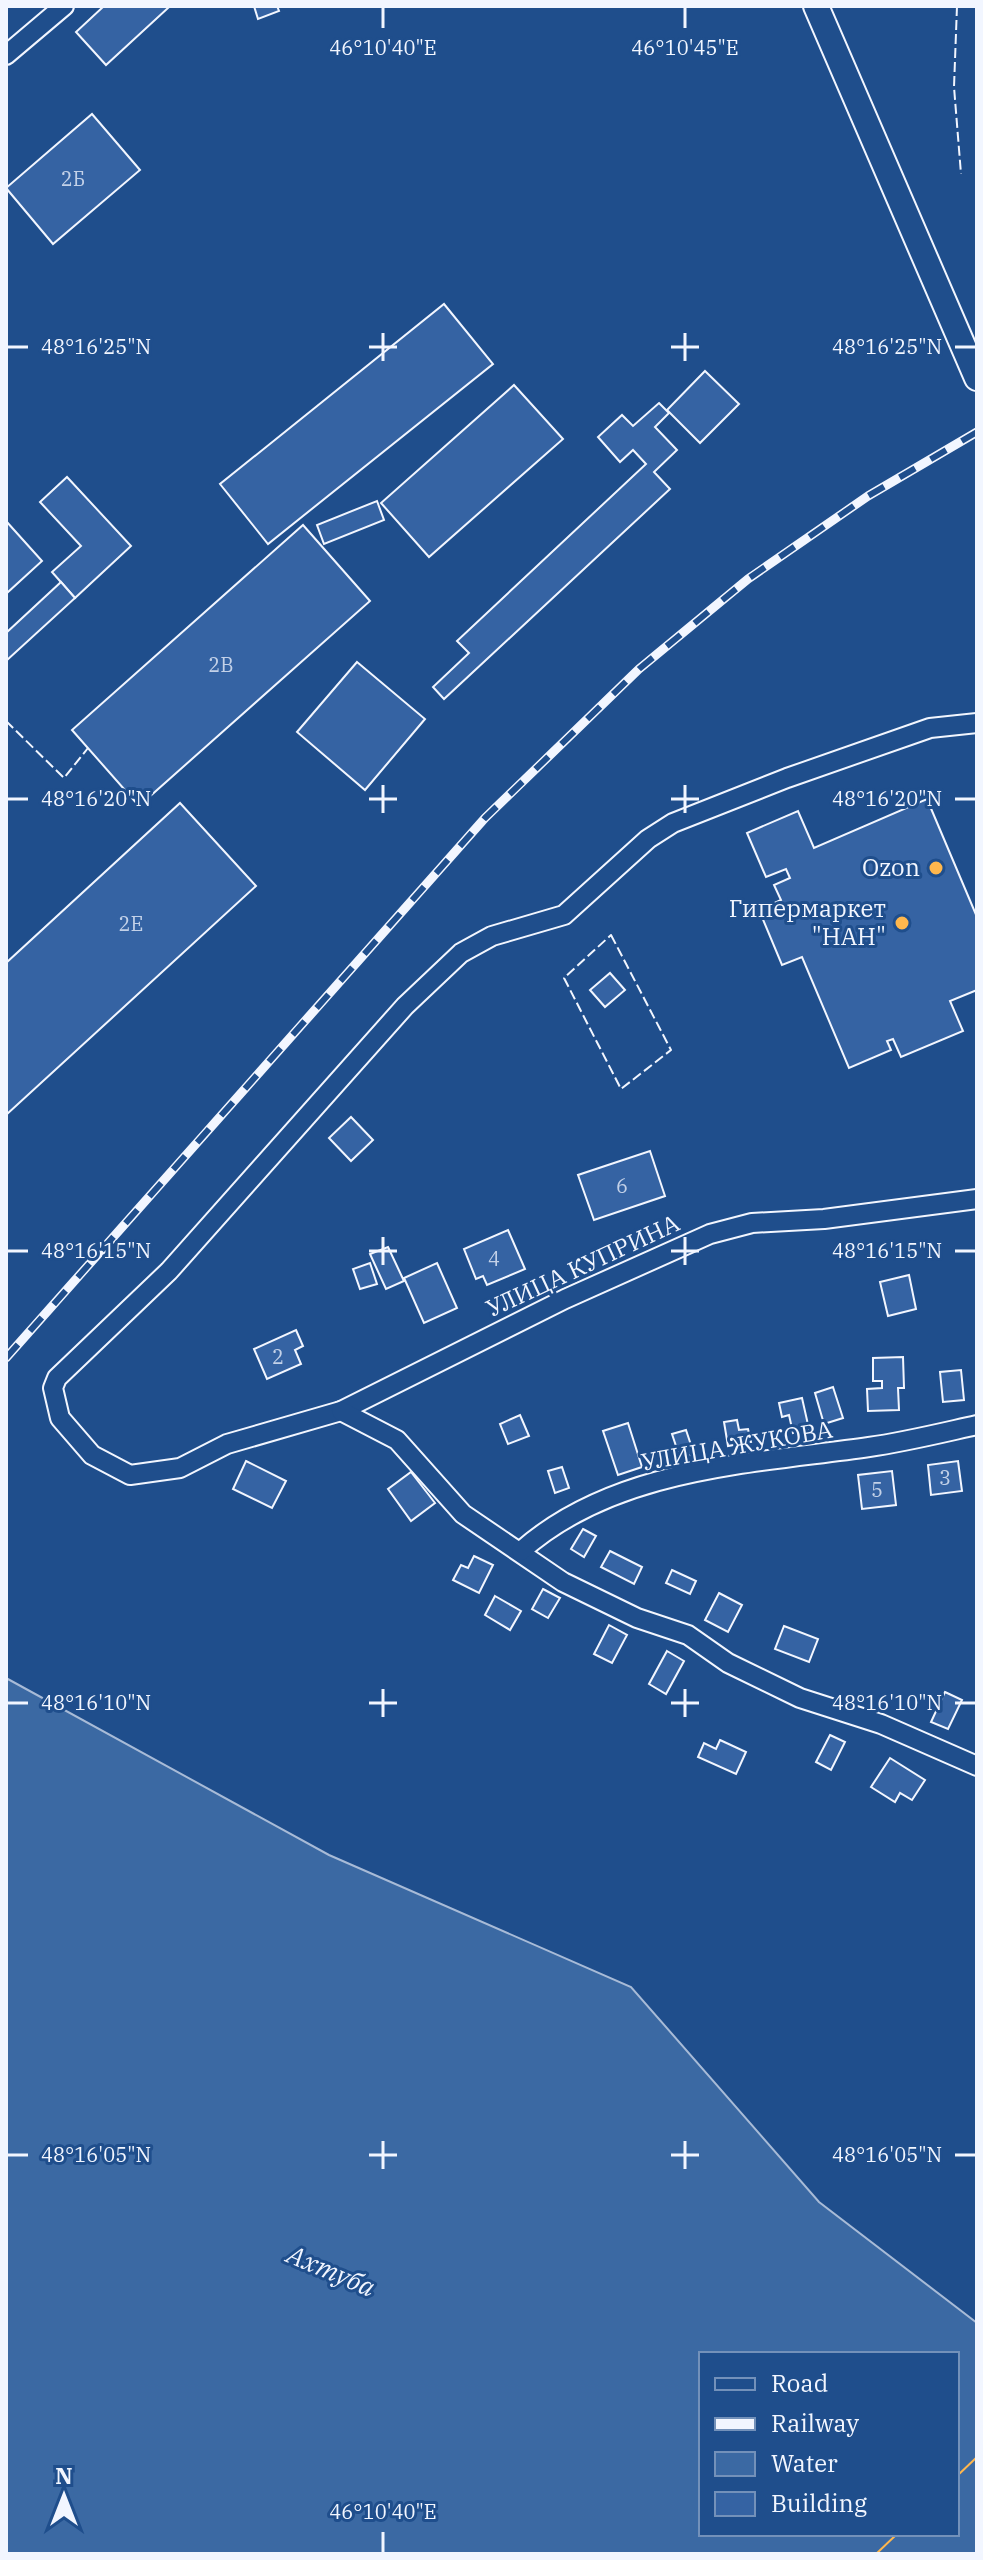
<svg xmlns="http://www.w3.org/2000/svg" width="983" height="2560" viewBox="0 0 983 2560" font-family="'IBM Plex Serif',serif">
<rect width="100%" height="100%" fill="#1f4e8c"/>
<path fill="#3b69a3" stroke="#a8bbd7" stroke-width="2" fill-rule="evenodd" d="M6 1678 329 1855 631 1987 819 2202 977 2323V2554H6ZM701 2354H957V2534H701Z"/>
<g fill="#3563a3" stroke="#f2f6ff" stroke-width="2">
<path d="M104 6H166L168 8 106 65 76 32Z"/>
<path d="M254 6H277L279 11 258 19Z"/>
<path d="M92 114 140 170 53 244 6 188Z"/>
<path d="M444 304 493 364 268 544 220 484Z"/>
<path d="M705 371 739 404 700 443 667 410Z"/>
<path d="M514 385 563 439 429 557 381 503Z"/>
<path d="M659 403 669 413 655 427 677 450 654 472 670 489 444 699 433 687 469 653 457 641 646 464 633 450 620 462 598 437 622 415 633 426Z"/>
<path d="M67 477 131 546 75 598 52 572 81 546 40 502Z"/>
<path d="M377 501 384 520 324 544 317 525Z"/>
<path d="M6 521 42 561 8 592 6 590Z"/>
<path d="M303 525 370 601 139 806 72 730Z"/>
<path d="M61 582 75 598 6 661V633Z"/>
<path d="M357 662 425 719 365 790 297 732Z"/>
<path d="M927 799 977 917V990L950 1001 963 1031 901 1057 893 1039 887 1041 891 1050 849 1068 802 957 782 965 759 910 781 900 774 885 790 878 786 869 766 877 747 833 798 811 814 848Z"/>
<path d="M180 803 256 886 6 1115V963Z"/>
<path d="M610 973 625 990 605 1007 590 990Z"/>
<path d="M351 1117 373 1140 351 1161 329 1138Z"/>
<path d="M650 1151 665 1196 594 1220 578 1175Z"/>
<path d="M508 1230 525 1269 487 1285 483 1276 476 1279 464 1249Z"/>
<path d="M388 1247 404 1281 386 1289 370 1254Z"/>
<path d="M370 1263 377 1284 360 1289 353 1269Z"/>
<path d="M437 1263 457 1308 424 1323 404 1278Z"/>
<path d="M909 1275 916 1309 888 1316 880 1282Z"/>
<path d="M296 1330 303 1346 295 1350 301 1364 267 1379 254 1349Z"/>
<path d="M903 1357 904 1388H898L899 1410 868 1411 867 1389 882 1388V1381H873V1358Z"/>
<path d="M961 1370 964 1400 943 1402 940 1372Z"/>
<path d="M833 1387 843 1418 824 1424 815 1393Z"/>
<path d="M802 1398 809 1429 793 1433 789 1415 782 1417 779 1403Z"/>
<path d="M520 1415 529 1436 508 1444 500 1424Z"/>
<path d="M737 1420 739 1430 748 1429 751 1442 728 1446 724 1422Z"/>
<path d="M628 1423 642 1467 618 1475 603 1431Z"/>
<path d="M686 1430 694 1454 680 1458 672 1434Z"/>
<path d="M246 1461 286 1481 272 1508 233 1489Z"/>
<path d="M958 1461 962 1491 931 1495 928 1465Z"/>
<path d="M562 1467 569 1488 555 1493 548 1471Z"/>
<path d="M892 1471 896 1505 862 1509 858 1475Z"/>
<path d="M411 1472 435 1503 411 1521 388 1489Z"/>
<path d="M583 1529 596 1536 584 1557 571 1549Z"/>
<path d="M610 1551 642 1567 634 1584 601 1567Z"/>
<path d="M474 1556 493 1565 479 1593 453 1580 461 1565 468 1568Z"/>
<path d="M672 1570 696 1581 690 1594 666 1583Z"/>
<path d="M543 1589 560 1598 548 1618 532 1609Z"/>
<path d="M719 1593 742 1605 728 1632 705 1620Z"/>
<path d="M495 1596 521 1611 510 1630 485 1615Z"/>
<path d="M609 1625 627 1635 612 1663 594 1654Z"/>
<path d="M784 1626 818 1639 809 1662 775 1649Z"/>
<path d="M667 1651 684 1661 666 1694 649 1684Z"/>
<path d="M945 1692 962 1700 948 1729 931 1722Z"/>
<path d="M830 1735 845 1742 831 1770 816 1762Z"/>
<path d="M720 1740 746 1752 736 1774 698 1757 704 1743 716 1749Z"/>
<path d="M890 1758 925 1780 912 1800 900 1793 895 1802 871 1787Z"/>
</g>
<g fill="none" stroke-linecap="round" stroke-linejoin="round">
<g stroke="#f2f6ff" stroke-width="22">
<g id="street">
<path d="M6 55 64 6"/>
<path d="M977 723 930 728 787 778 673 823 648 839 564 915 492 936 461 953 405 1006 169 1271 57 1378 53 1388 60 1418 92 1455 130 1475 180 1468 227 1444 341 1411 565 1299 710 1234 752 1223 824 1219 977 1199"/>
<path d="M341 1411 397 1440 463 1514 563 1582 637 1618 688 1635 728 1663 800 1698 881 1724 977 1766"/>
<path d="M521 1551C614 1468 751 1464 869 1447 905 1442 941 1433 977 1425"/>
</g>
</g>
<g stroke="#f2f6ff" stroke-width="28">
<path id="secondary" d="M816 6 977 378"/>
</g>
<use href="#street" stroke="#1f4e8c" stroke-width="18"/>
<use href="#secondary" stroke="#1f4e8c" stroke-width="24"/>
<g stroke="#f2f6ff" stroke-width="9">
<path id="rail" d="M6 1358 485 818 639 669 748 579 868 496 977 432"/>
</g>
<use href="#rail" stroke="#1f4e8c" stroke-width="6" stroke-dasharray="18" stroke-linecap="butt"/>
<g stroke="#f2f6ff" stroke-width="2" stroke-dasharray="10 4" stroke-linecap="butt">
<path d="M957 6 954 87 961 174"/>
<path d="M6 721 64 778 88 748"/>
<path d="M611 935 671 1050 621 1089 564 978Z"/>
</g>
<g stroke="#ffb74d" stroke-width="2" stroke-dasharray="28 6 4 6" stroke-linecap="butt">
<path d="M957 2476 977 2457"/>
<path d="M876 2554 897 2534"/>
</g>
</g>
<path fill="none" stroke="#f2f6ff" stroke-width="3" d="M383 8V28M685 8V28M383 333V361M685 333V361M8 347H28M369 347H397M671 347H699M955 347H975M383 785V813M685 785V813M8 799H28M369 799H397M671 799H699M955 799H975M383 1237V1265M685 1237V1265M8 1251H28M369 1251H397M671 1251H699M955 1251H975M383 1689V1717M685 1689V1717M8 1703H28M369 1703H397M671 1703H699M955 1703H975M383 2141V2169M685 2141V2169M8 2155H28M369 2155H397M671 2155H699M955 2155H975M383 2532V2552"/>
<g fill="#ffb74d" stroke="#1f4e8c" stroke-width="3">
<circle cx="936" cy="868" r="8"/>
<circle cx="902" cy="923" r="8"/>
</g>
<g text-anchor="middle" stroke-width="6" stroke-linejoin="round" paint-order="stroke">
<g font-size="20" fill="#c3d1e8">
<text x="73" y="186">2Б</text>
<text x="221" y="672">2В</text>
<text x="131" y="931">2Е</text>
<text x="622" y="1193">6</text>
<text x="494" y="1266">4</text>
<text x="278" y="1364">2</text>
<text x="945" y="1485">3</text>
<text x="877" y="1497">5</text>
</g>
<g font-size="24" fill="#f2f6ff" stroke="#1f4e8c" text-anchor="end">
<text x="920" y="876">Ozon</text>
<text x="886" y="917">Гипермаркет<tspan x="886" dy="28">"НАН"</tspan></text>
</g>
<g font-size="24" fill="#f2f6ff" stroke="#1f4e8c">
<text transform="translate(583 1266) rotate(-25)" y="8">УЛИЦА КУПРИНА</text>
<text transform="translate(737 1446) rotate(-10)" y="8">УЛИЦА ЖУКОВА</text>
</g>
<g font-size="26" font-style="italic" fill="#f2f6ff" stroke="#1f4e8c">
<text transform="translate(331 2271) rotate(23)" y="9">Ахтуба</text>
</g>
</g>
<g font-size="20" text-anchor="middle" fill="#f2f6ff" stroke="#1f4e8c" stroke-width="6" stroke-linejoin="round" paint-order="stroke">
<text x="383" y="55">46°10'40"E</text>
<text x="685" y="55">46°10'45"E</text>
<text x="96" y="354">48°16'25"N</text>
<text x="887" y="354">48°16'25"N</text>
<text x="96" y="806">48°16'20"N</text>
<text x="887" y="806">48°16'20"N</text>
<text x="96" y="1258">48°16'15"N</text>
<text x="887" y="1258">48°16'15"N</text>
<text x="96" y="1710">48°16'10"N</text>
<text x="887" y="1710">48°16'10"N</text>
<text x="96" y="2162">48°16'05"N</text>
<text x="887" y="2162">48°16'05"N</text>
<text x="383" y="2519">46°10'40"E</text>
</g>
<rect width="983" height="2560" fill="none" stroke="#f2f6ff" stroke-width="16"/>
<rect x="699" y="2352" width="260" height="184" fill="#1f4e8c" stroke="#7391ba" stroke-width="2"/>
<rect x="715" y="2378" width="40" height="12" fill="#1f4e8c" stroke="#7391ba" stroke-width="2"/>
<text x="771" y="2392" font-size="24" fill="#f2f6ff">Road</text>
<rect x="715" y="2418" width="40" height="12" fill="#f2f6ff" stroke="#7391ba" stroke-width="2"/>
<text x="771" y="2432" font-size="24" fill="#f2f6ff">Railway</text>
<rect x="715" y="2452" width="40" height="24" fill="#3b69a3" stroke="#7391ba" stroke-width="2"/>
<text x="771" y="2472" font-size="24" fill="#f2f6ff">Water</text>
<rect x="715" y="2492" width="40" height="24" fill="#3563a3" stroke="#7391ba" stroke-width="2"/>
<text x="771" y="2512" font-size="24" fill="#f2f6ff">Building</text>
<g transform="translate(64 2496)" stroke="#1f4e8c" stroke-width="6" paint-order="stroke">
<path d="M0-6L14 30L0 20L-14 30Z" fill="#f2f6ff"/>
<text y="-12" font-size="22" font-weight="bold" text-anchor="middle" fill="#f2f6ff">N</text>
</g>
</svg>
